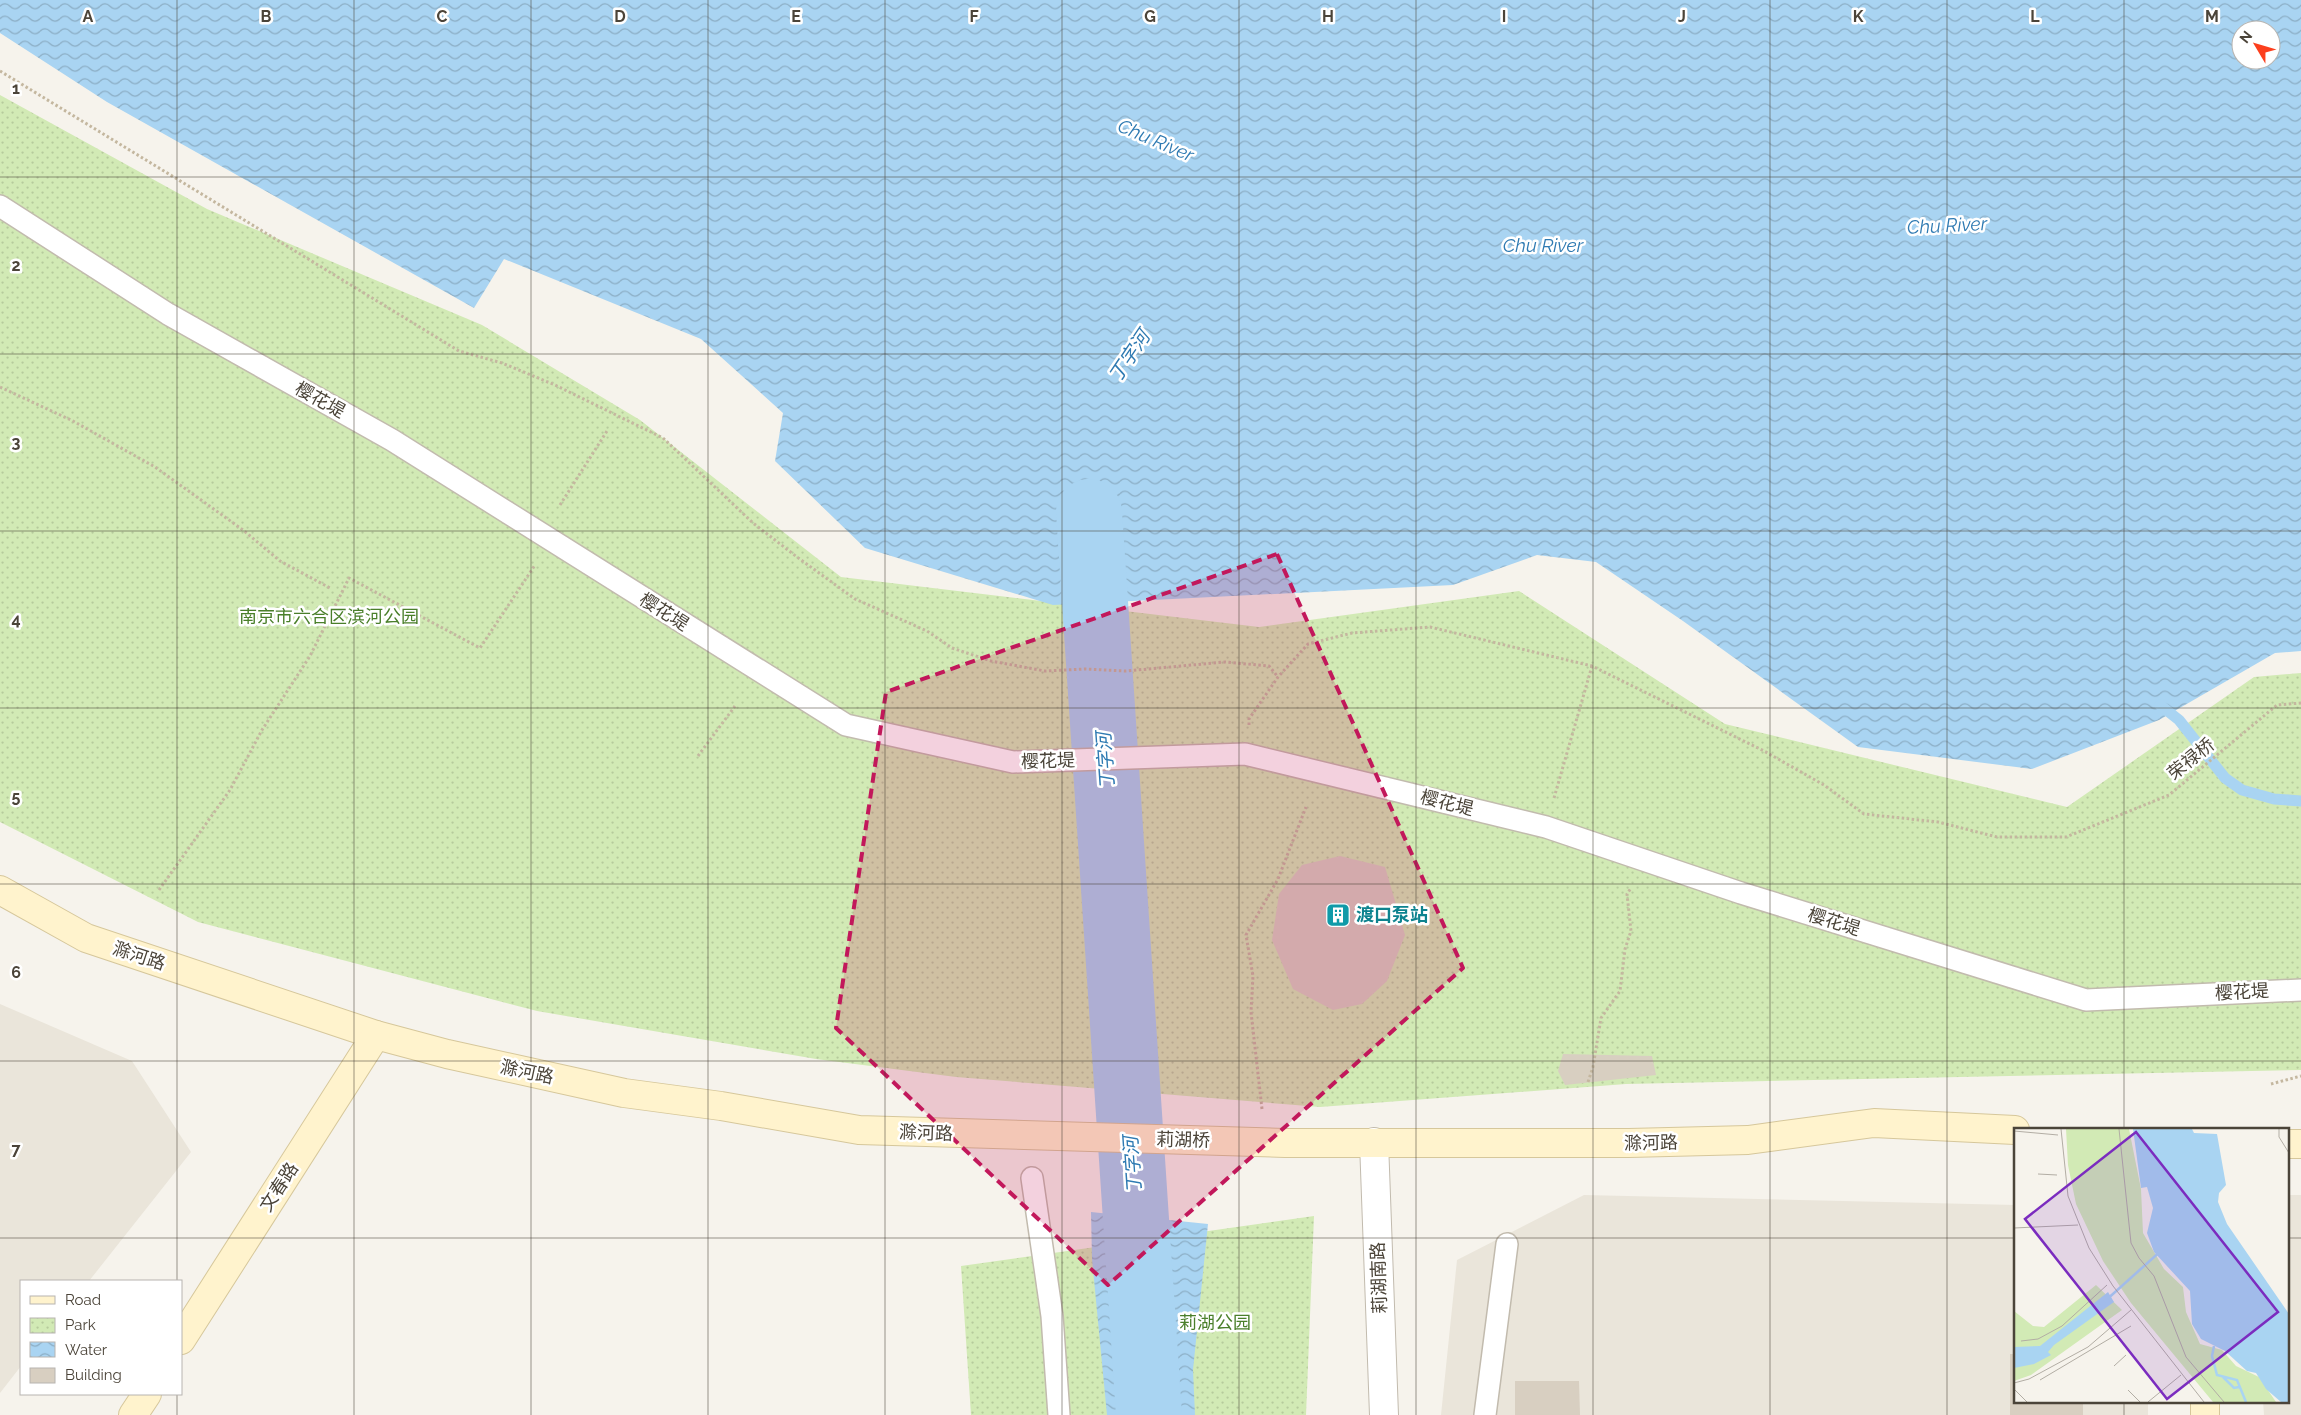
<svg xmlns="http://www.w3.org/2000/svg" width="2301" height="1415" viewBox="0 0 2301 1415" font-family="Raleway,'Noto Sans SC',sans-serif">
<defs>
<pattern id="park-dots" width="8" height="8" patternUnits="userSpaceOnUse" patternTransform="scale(1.25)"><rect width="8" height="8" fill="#d2eab5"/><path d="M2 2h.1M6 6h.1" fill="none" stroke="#b6ca9c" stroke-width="1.8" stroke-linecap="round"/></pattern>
<pattern id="water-waves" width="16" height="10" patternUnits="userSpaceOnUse" patternTransform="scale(1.25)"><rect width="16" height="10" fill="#a9d4f2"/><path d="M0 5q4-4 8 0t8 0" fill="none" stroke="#8caec5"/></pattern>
</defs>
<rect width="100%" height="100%" fill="#f6f3ec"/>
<g fill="#eae5da">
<path d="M0 1004 132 1061 191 1152 89 1281H21V1366L0 1393Z"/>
<path d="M1584 1195 2015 1205V1401H2148V1415H1441L1457 1260Z"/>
<path d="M2287 1195H2301V1415H2264L2263 1401H2287Z"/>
</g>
<g fill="url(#park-dots)">
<path d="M0 95 207 209 482 325 640 420 841 577 1259 627 1519 591 1725 724 2067 807 2254 677 2301 673V1070L1626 1084 1320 1107 956 1077 816 1059 537 1011 198 922 0 822Z"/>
<path d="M1314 1216 1306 1415H971L961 1266Z"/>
</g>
<g fill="url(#water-waves)" fill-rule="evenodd">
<path d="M0 0H2301V651L2275 653 2159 720 2032 769 1858 747 1683 621 1596 562 1537 555 1453 585 1053 605 865 548 775 461 783 413 701 339 504 259 474 308 107 102 0 33ZM2241 30H2271V60H2241Z"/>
<path d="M1091 1212 1208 1224 1193 1370 1195 1415H1107L1092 1259Z"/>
</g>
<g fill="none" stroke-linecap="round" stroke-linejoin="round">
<path stroke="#a9d4f2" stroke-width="11" d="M2160 705 2179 720 2225 778 2242 790 2274 799 2301 801"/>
<path stroke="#a9d4f2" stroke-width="66" d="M1089 512 1149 1415"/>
</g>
<g fill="#d8cfc1">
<path d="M1340 856 1385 867 1405 935 1387 981 1362 1004 1333 1010 1293 989 1272 940 1279 894 1302 865Z"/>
<path d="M1563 1054 1652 1056 1656 1075 1565 1085 1558 1071Z"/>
<path d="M2010 1354H2015V1401H2083V1415H2010Z"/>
<path d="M1515 1381H1579L1580 1415H1515Z"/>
</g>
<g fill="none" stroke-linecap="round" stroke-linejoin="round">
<g stroke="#c2bbae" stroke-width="24">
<g id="lane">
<path d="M0 206 168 314 392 440 846 725 1013 762 1245 754 1546 827 1741 893 2086 1000 2301 990"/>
<path d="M1032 1178 1052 1316 1059 1415"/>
<path d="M1485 1415 1507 1244"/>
</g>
</g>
<g stroke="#c2bbae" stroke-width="30">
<path id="street" d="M1374 1142 1384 1415"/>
</g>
<g stroke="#d6c79b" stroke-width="30">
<g id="secondary">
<path d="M0 890 86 938 376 1035 447 1054 624 1093 721 1106 859 1130 1285 1143H1629L1748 1140 1874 1123 2015 1130"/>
<path d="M2287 1144H2301"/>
<path d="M181 1340 376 1035"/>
<path d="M2205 1401V1415"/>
<path d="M133 1415 147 1394"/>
</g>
</g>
<g stroke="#c4b79f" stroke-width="3" stroke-dasharray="2.5 2.5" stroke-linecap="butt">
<path d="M0 71 459 351 502 363 555 385 663 438 753 523 797 557 855 599 927 631 952 648 991 661 1045 671 1084 669 1126 671 1225 662 1269 666 1278 677"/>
<path d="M0 387 73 421 155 467 243 530 280 561 330 588"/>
<path d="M560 505 607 431"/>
<path d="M1249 725V719L1278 677 1308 644 1352 633 1430 627 1592 666 1764 751 1824 785 1864 814 1938 822 1997 837H2066L2169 795 2277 705 2301 703"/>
<path d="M698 756 735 706"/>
<path d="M1554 798 1592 666"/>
<path d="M159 890 230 790 262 730 310 656 349 578 480 648 535 565"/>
<path d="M1588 1082 1593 1067 1601 1018 1620 991 1625 949 1631 931 1627 894 1631 888"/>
<path d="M2271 1084 2301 1076"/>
<path d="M1262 1109 1251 1012 1253 976 1246 935 1278 879 1306 807"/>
</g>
<use href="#lane" stroke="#fff" stroke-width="21"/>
<use href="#street" stroke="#fff" stroke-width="28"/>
<use href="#secondary" stroke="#fff3cd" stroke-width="28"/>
</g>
<path fill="#c2185b" fill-opacity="0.2" stroke="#c2185b" stroke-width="4" stroke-dasharray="10 6" stroke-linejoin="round" d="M1277 554 1463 968 1108 1285 836 1028 886 692Z"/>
<path fill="none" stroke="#4b4439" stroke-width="1" stroke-opacity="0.55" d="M177 0V1281M354 0V1415M531 0V1415M708 0V1415M885 0V1415M1062 0V1415M1239 0V1415M1416 0V1415M1593 0V1415M1770 0V1415M1947 0V1415M2124 0V1129M0 177H2301M0 354H2301M0 531H2301M0 708H2301M0 884H2301M0 1061H2301M0 1238H2015M2287 1238H2301M177 1394V1415M2124 1401V1415"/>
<defs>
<g id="building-square" transform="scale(1.25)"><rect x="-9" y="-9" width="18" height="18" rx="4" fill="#0f9aa8" stroke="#fff"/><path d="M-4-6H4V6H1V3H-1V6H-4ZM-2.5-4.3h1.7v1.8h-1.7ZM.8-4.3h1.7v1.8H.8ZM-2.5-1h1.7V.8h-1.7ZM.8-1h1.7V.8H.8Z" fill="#fff"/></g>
</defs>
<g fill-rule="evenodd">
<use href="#building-square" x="1338" y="915"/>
</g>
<g text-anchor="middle" stroke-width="5" stroke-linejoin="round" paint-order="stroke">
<g font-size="18" fill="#4b4439" stroke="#fff">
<text transform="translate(320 400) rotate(29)" y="6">樱花堤</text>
<text transform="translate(664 612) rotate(32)" y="6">樱花堤</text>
<text transform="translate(2191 759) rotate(-39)" y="6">荣禄桥</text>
<text transform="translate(1048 761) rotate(-2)" y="6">樱花堤</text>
<text transform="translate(1447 803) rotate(14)" y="6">樱花堤</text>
<text transform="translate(1834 922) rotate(17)" y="6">樱花堤</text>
<text transform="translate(139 956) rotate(18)" y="6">滁河路</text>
<text transform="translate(2242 992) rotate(-3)" y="6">樱花堤</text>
<text transform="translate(527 1072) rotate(12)" y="6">滁河路</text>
<text transform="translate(926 1133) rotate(2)" y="6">滁河路</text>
<text transform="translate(1183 1140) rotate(1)" y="6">莉湖桥</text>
<text transform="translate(1651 1143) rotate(-1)" y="6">滁河路</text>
<text transform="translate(279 1187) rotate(-57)" y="6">文春路</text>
<text transform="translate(1379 1278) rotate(-92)" y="6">莉湖南路</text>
</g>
<g font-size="18" fill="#4a7f2a" stroke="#fff">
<text x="329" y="623">南京市六合区滨河公园</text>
<text x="1215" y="1329">莉湖公园</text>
</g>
<g font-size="18" font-weight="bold" fill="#0d838f" stroke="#fff" text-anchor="start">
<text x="1356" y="921">渡口泵站</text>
</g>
<g font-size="19" font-style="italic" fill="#2e7ab2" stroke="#fff">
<text transform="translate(1156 140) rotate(23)" y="7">Chu River</text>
<text transform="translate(1947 225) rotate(-3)" y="7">Chu River</text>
<text x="1543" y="252">Chu River</text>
<text transform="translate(1129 356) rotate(-56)" y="7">丁字河</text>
<text transform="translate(1105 761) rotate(-94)" y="7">丁字河</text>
<text transform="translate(1132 1165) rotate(-94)" y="7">丁字河</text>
</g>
</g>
<g transform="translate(2014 1128)">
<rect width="275" height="275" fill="#f6f3ec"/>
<path d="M52 1H115L127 61 129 105 150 141 169 159 172 184 186 216 208 222 222 238 245 249 262 274H199L117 175 89 133 62 76 54 37ZM82 157 108 182 17 247 0 253V183L19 198 30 199Z" fill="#d2eab5"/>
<path d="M119 1H178L180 5 203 6 212 57 205 65 204 74 213 96 275 186V274H267L252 261 242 245 233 243 211 223 187 211 178 196 176 163 140 124 133 105 139 80 133 59 127 60ZM94 164 100 174 40 217 34 224 37 227 20 236 0 240V219L26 218Z" fill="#a9d4f2"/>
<path fill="none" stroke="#a9d4f2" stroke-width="2.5" d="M90 174 149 121M200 218 198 228 203 247 223 252 232 274M209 249 220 260 225 259"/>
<path fill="none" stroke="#b2ada4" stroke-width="1" d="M47 1 54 68 75 120 99 158 190 274M105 1 117 115 125 130 140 148 172 229 210 274M265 1V9L275 25M0 3 44 7M24 46 43 47M0 100 64 97M7 213 24 211 48 198 93 157M100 238 112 227M26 252 117 198M0 255 15 251 74 219 117 182M0 261 13 274M114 262 126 274M134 274 167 247"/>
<path fill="#7b2cbf" fill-opacity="0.15" stroke="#7b2cbf" stroke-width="2.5" d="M122 4 264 184 153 271 11 91Z"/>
<rect width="275" height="275" fill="none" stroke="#4b4439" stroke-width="2.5"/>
</g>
<g font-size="16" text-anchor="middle" font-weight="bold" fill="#4b4439" stroke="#fff" stroke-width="5" stroke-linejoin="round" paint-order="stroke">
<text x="88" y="22">A</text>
<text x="266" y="22">B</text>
<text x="442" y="22">C</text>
<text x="620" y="22">D</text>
<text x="796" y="22">E</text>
<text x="974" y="22">F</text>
<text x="1150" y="22">G</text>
<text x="1328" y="22">H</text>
<text x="1504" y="22">I</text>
<text x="1682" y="22">J</text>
<text x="1858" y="22">K</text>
<text x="2035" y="22">L</text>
<text x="2212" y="22">M</text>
<text x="16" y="94">1</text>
<text x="16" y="271">2</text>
<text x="16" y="448">3</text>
<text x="16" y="625">4</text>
<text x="16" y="802">5</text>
<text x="16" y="978">6</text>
<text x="16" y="1155">7</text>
</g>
<rect x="20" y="1280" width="162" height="115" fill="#ffffff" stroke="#b7b4b0"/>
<rect x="30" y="1296" width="25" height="8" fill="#fff3cd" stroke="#b7b4b0"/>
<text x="65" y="1305" font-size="15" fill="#4b4439">Road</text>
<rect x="30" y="1318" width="25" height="15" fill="url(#park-dots)" stroke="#b7b4b0"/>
<text x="65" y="1330" font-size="15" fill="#4b4439">Park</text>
<rect x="30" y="1342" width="25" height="15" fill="url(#water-waves)" stroke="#b7b4b0"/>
<text x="65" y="1355" font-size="15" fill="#4b4439">Water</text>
<rect x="30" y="1368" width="25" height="15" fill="#d8cfc1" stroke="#b7b4b0"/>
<text x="65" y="1380" font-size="15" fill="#4b4439">Building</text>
<g transform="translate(2256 45) rotate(308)"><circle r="24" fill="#ffffff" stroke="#b7b4b0"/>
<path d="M0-4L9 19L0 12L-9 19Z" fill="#fc3f1d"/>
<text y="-8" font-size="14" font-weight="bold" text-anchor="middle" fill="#4b4439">N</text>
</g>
</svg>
